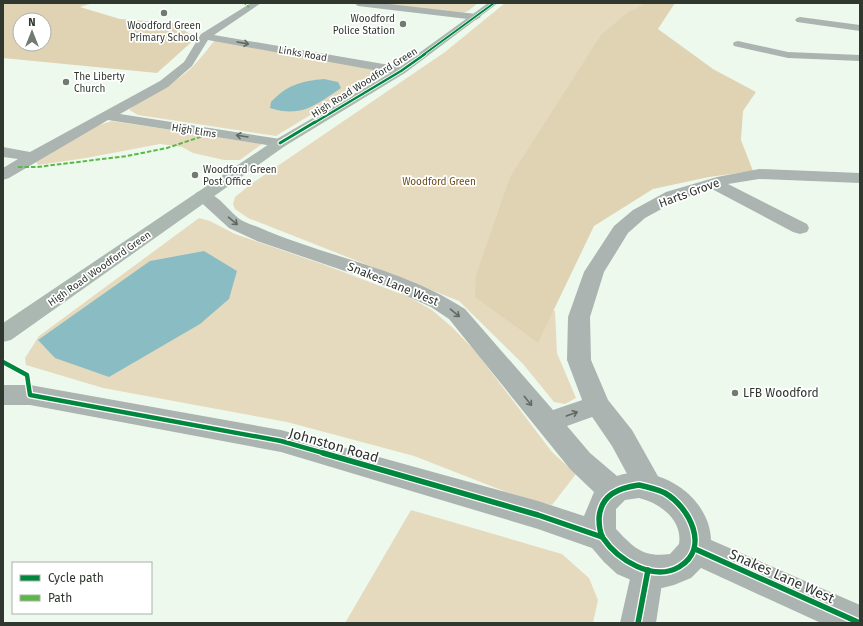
<svg xmlns="http://www.w3.org/2000/svg" width="863" height="626" viewBox="0 0 863 626" font-family="'Fira Sans',sans-serif">
<rect width="100%" height="100%" fill="#eef9ee"/>
<g fill="#e6dabe">
<path d="M373 3H478L468 11 462 13Z"/>
<path d="M505 3H668L537 306 555 311 557 353 576 398 565 404 554 402 523 364 459 301 248 218 235 209 233 204 235 197 251 184 445 52Z"/>
<path d="M215 40 380 70 379 73 276 136 138 115 129 110C143 97 160 91 176 80 192 70 203 55 215 40Z"/>
<path d="M112 121 262 144 240 160H224L193 153 182 147 160 144 86 158 38 165 35 160 99 125Z"/>
<path d="M199 218 210 221 235 234 325 265 409 297 432 310 452 327 476 352 552 452 576 474 552 505 524 499 414 456 287 422 103 388 26 365 25 358 39 336Z"/>
<path d="M411 510 562 554 589 578 598 600 593 623H345Z"/>
</g>
<g fill="#e0d3b4" fill-rule="evenodd">
<path d="M3 3H93L80 7 120 19 173 23 196 38 157 73 3 58ZM20 20H44V44H20Z"/>
<path d="M646 3H675L658 29 713 69 756 92 743 111 741 140 753 171 709 177 653 189 594 226 538 343 475 297 476 275 510 177 601 35 627 13Z"/>
</g>
<g fill="#8abdc3">
<path d="M324 79 338 82 341 88C316 105 301 118 270 108L271 102C287 85 301 81 324 79Z"/>
<path d="M204 251 237 271 229 299 200 324 109 377 55 358 38 340 150 261Z"/>
</g>
<g fill="none" stroke-linecap="round" stroke-linejoin="round">
<g fill="#abb4b0" fill-rule="evenodd">
<path d="M251 3H261L214 35 401 67 407 71 401 75 208 40 192 66 168 87 120 114 280 139 285 140 287 143 285 146 280 147 108 120 9 178 3 180V168L18 159 3 157V147L30 152 160 81 184 62 201 34Z"/>
<path d="M354 3H381L476 14 481 17 476 20 358 6Z"/>
<path d="M800 17 860 25V31L797 22 795 20 797 18Z"/>
<path d="M738 41 788 52 860 55V61L788 58 734 46 733 44 734 42Z"/>
<path d="M759 169 860 173V183L759 179 728 184 807 224 809 228 807 232 800 234 793 232 712 189 678 200 645 218 628 233 604 272 590 317 591 360 608 400 632 430 664 487 659 496 649 500 639 496 612 446 584 405 567 360 568 317 584 272 614 226 633 210 666 192 717 177Z"/>
<path d="M648 554 660 559 664 570 656 623H620L632 570 636 559Z"/>
</g>
<path fill="#abb4b0" fill-rule="evenodd" d="M203 191C220 195 228 211 241 220 246 223 253 225 258 227 326 257 402 268 465 309L553 410 597 395 606 398 610 405 606 412 567 426 590 453 617 476C658 462 710 497 711 540L860 605V623H821L701 568 691 578 674 585 662 588 645 586 617 574 604 562 592 548 538 529 281 452 30 405H3V385H30L281 430 538 501 584 516 594 492 570 469 449 319 431 307 374 281 257 241 229 228 194 196 197 192ZM639 498C660 503 683 520 679 544L670 554C643 558 633 547 616 529V509L625 500Z"/>
<path fill="#aab8b1" fill-rule="evenodd" d="M488 3H498L405 73 285 146 11 340 3 342V323L275 140 397 69Z"/>
<path stroke="#58b947" stroke-width="1.5" stroke-dasharray="2.5 1.5" stroke-linecap="butt" d="M244 3 250 8"/>
<path stroke="#58b947" stroke-width="2" stroke-dasharray="4.5 2" stroke-linecap="butt" d="M18 167H37L127 156 167 148 212 133"/>
<g stroke="#fff" stroke-width="3">
<path id="cycleway-far4" d="M423 55 494 3"/>
</g>
<g stroke="#fff" stroke-width="4">
<path id="cycleway-far3" d="M314 123 401 71 425 54"/>
</g>
<g stroke="#fff" stroke-width="5">
<path id="cycleway-far2" d="M280 143 315 122"/>
</g>
<g stroke="#fff" stroke-width="7">
<path id="cycleway-far1" d="M3 362 27 375 30 395 281 441 327 454"/>
</g>
<g stroke="#fff" stroke-width="8">
<g id="cycleway">
<path d="M323 453 538 515 602 537"/>
<path d="M639 485C648 487 657 489 665 493 689 507 711 548 679 567 653 582 618 560 603 538 600 533 599 524 599 518 601 494 619 488 639 485Z"/>
<path d="M695 549 860 623"/>
<path d="M638 623 648 570"/>
</g>
</g>
<use href="#cycleway-far4" stroke="#00873e" stroke-width="2"/>
<use href="#cycleway-far3" stroke="#00873e" stroke-width="2.5"/>
<use href="#cycleway-far2" stroke="#00873e" stroke-width="3"/>
<use href="#cycleway-far1" stroke="#00873e" stroke-width="4.5"/>
<use href="#cycleway" stroke="#00873e" stroke-width="5.5"/>
</g>
<defs><path id="oneway-shaft" d="M-6 0H5M1.5-3L5.5 0L1.5 3" fill="none" stroke-width="1.6" stroke-linecap="round" stroke-linejoin="round"/></defs>
<g stroke="#616963">
<use href="#oneway-shaft" transform="translate(243 43) rotate(10)"/>
<use href="#oneway-shaft" transform="translate(242 136) rotate(-171)"/>
<use href="#oneway-shaft" transform="translate(233 221) rotate(40)"/>
<use href="#oneway-shaft" transform="translate(455 313) rotate(40)"/>
<use href="#oneway-shaft" transform="translate(528 401) rotate(51)"/>
<use href="#oneway-shaft" transform="translate(572 414) rotate(-20)"/>
</g>
<g fill="#727b72" stroke="#fff" stroke-width="1.5">
<circle cx="164" cy="13" r="4"/>
<circle cx="403" cy="24" r="4"/>
<circle cx="66" cy="82" r="4"/>
<circle cx="195" cy="175" r="4"/>
<circle cx="735" cy="393" r="4"/>
</g>
<g text-anchor="middle" stroke-width="3.5" stroke-linejoin="round" paint-order="stroke">
<g font-size="10" fill="#2f372f" stroke="#fff" text-anchor="start">
<text x="395" y="22" text-anchor="end">Woodford<tspan x="395" dy="12">Police Station</tspan></text>
<text x="164" y="29" text-anchor="middle">Woodford Green<tspan x="164" dy="12">Primary School</tspan></text>
<text x="74" y="80">The Liberty<tspan x="74" dy="12">Church</tspan></text>
<text x="203" y="173">Woodford Green<tspan x="203" dy="12">Post Office</tspan></text>
</g>
<g font-size="10" fill="#2f372f" stroke="#fff">
<text transform="translate(303 53) rotate(10)" y="4">Links Road</text>
<text transform="translate(364 82) rotate(-32)" y="4">High Road Woodford Green</text>
<text transform="translate(194 130) rotate(9)" y="4">High Elms</text>
<text transform="translate(99 268) rotate(-35)" y="4">High Road Woodford Green</text>
</g>
<g font-size="10" fill="#6e4d16" stroke="#fff">
<text x="439" y="185">Woodford Green</text>
</g>
<g font-size="12" fill="#2f372f" stroke="#fff">
<text transform="translate(689 193) rotate(-20)" y="4">Harts Grove</text>
<text transform="translate(393 284) rotate(22)" y="4">Snakes Lane West</text>
</g>
<g font-size="12" fill="#2f372f" stroke="#fff" text-anchor="start">
<text x="743" y="397">LFB Woodford</text>
</g>
<g font-size="14" fill="#2f372f" stroke="#fff">
<text transform="translate(334 445) rotate(16)" y="5">Johnston Road</text>
<text transform="translate(782 576) rotate(24)" y="5">Snakes Lane West</text>
</g>
</g>
<rect width="863" height="626" fill="none" stroke="#2f372f" stroke-width="8"/>
<rect x="12" y="562" width="140" height="52" fill="#ffffff" stroke="#acafac"/>
<rect x="20" y="575" width="20" height="6" fill="#00873e" stroke="#acafac"/>
<text x="48" y="582" font-size="12" fill="#2f372f">Cycle path</text>
<rect x="20" y="595" width="20" height="6" fill="#58b947" stroke="#acafac"/>
<text x="48" y="602" font-size="12" fill="#2f372f">Path</text>
<g transform="translate(32 32)"><circle r="19" fill="#ffffff" stroke="#acafac"/>
<path d="M0-3L7 15L0 10L-7 15Z" fill="#727b72"/>
<text y="-6" font-size="11" font-weight="bold" text-anchor="middle" fill="#2f372f">N</text>
</g>
</svg>
